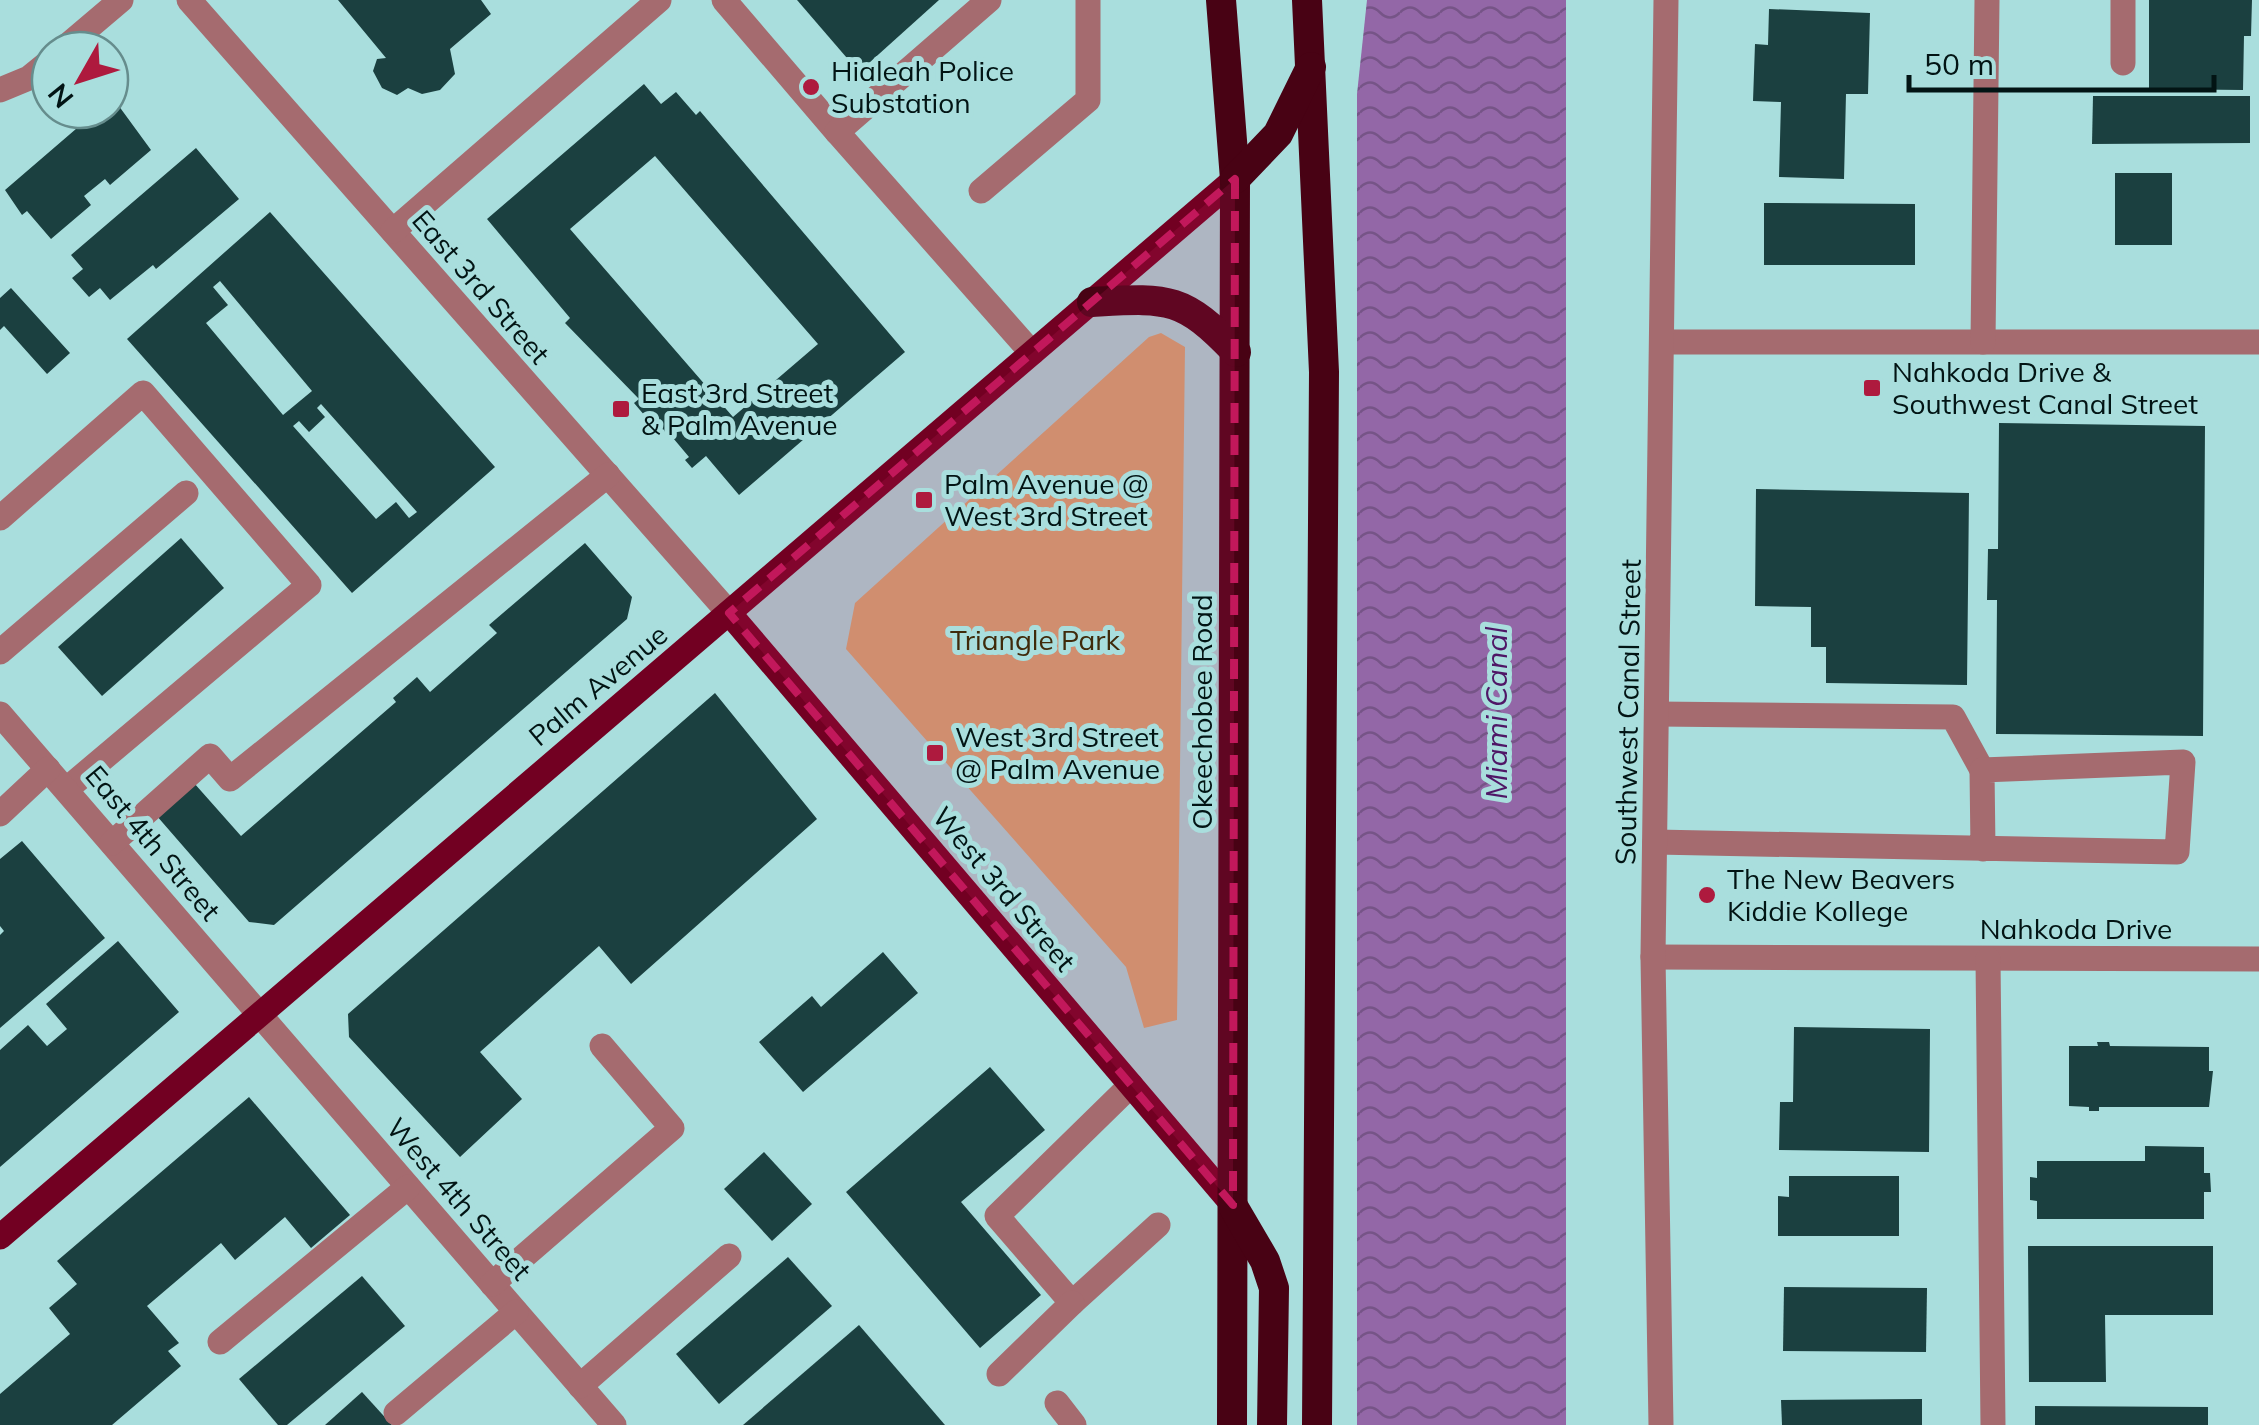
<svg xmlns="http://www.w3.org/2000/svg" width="2259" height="1425" viewBox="0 0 2259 1425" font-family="Mulish,sans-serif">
<defs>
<pattern id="water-waves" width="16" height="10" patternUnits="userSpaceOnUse" patternTransform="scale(2.5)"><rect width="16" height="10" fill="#9367a7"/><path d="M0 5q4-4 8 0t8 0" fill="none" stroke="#765487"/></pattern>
</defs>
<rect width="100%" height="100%" fill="#a9dedd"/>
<path fill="#d4ac75" d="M1161 333 1185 347 1177 1020 1144 1028 1126 967 846 649 855 603 1149 337Z"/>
<path fill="url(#water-waves)" d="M1367 0H1566V1425H1357V94Z"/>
<g fill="#1b4040" fill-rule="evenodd">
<path d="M338 0H481L491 14 450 49 455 74 440 90 422 94 408 88 397 95 382 88 373 71 377 59 386 58Z"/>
<path d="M797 0H939L859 72Z"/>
<path d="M2149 0H2252L2251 36H2244L2243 90 2149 89Z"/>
<path d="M1769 9 1870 13 1868 94H1846L1844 179 1779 177 1781 102 1753 101 1755 44 1768 45Z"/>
<path d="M644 84 661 104 676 92 696 115 700 111 905 352 739 495 706 456 692 468 685 460 689 457 668 432 662 436 634 403 639 399 565 323 570 318 487 219ZM655 156 818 344 733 417 570 229Z"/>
<path d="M2093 96H2250V143L2092 144Z"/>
<path d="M113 98 151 150 110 185 105 179 84 196 91 205 51 239 27 211 22 215 5 190 98 110H110Z"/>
<path d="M196 148 239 199 156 269 153 265 110 300 100 288 89 297 72 278 83 269 71 255Z"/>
<rect x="2115" y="173" width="57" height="72"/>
<path d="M1764 203 1915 204V265H1764Z"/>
<path d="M270 212 495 467 352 593 127 339ZM220 281 312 391 283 415 206 323 228 305 213 287ZM321 404 417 512 409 518 396 502 376 519 293 426 299 421 309 432 325 417 317 408Z"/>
<path d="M11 288 70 353 47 374 4 326 0 330V298Z"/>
<path d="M1999 423 2205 426 2203 736 1996 734 1997 600H1987L1988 549H1998Z"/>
<path d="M1756 489 1969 493 1967 685 1826 683V647H1811V607L1755 606Z"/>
<path d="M181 538 224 588 102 696 58 647Z"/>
<path d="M585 543 632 597 627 619 274 925 249 922 156 815 194 783 241 836 396 702 393 698 417 677 430 692 497 633 489 625Z"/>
<path d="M715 693 817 819 631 984 599 946 480 1052 522 1099 460 1157 349 1037 348 1014Z"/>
<path d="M22 841 105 938 0 1028V935L4 931 0 926V859Z"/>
<path d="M118 941 179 1012 0 1167V1050L28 1025 47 1046 67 1029 46 1004Z"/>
<path d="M883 952 918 993 803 1092 759 1042 812 996 821 1007Z"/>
<path d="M1794 1027 1930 1029 1929 1152 1779 1150 1780 1102H1793Z"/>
<path d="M2097 1042H2109L2110 1046 2209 1047V1071H2213L2209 1107H2099V1111H2089V1107L2069 1106V1046H2098Z"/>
<path d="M990 1067 1045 1130 961 1202 1041 1295 980 1348 846 1192Z"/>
<path d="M249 1097 350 1215 311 1248 285 1217 235 1260 221 1243 147 1306 179 1343 168 1351 181 1366 112 1425H0V1394L70 1334 49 1308 77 1284 57 1261Z"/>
<path d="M2145 1146 2204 1147V1173H2210L2211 1192H2204V1219H2037V1201L2030 1200V1177L2037 1178V1161H2145Z"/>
<path d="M764 1152 812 1204 772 1241 724 1189Z"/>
<path d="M1789 1176H1899V1236H1778V1196L1789 1197Z"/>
<path d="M2028 1246H2213V1315H2105L2106 1382H2029Z"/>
<path d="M788 1257 832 1306 719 1404 676 1354Z"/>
<path d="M362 1276 405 1326 287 1425H278L239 1379Z"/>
<path d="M1784 1287 1927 1288 1926 1352 1783 1351Z"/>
<path d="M859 1325 945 1425H743Z"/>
<path d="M362 1392 392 1425H325Z"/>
<path d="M1922 1399V1425H1782L1781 1400Z"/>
<path d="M2035 1406 2208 1407V1425H2035Z"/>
</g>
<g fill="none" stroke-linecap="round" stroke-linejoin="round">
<g stroke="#a56b6f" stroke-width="25">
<path d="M189 0 729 613"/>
<path d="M724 0 837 132"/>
<path d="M989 0 837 132 1032 353"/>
<path d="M2123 0V63"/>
<path d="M62 50 121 0"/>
<path d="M0 90 29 78 50 61"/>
<path d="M981 191 1088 100V0"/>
<path d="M393 231 659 0"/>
<path d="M1665 342H2259"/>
<path d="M1983 342 1987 0"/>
<path d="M0 518 143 393 309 585 68 788"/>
<path d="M0 652 186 493"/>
<path d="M0 714 614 1425"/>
<path d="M1657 714 1953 717 1982 770"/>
<path d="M0 814 48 769"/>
<path d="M1655 842 2177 852 2183 762 1982 770 1983 849"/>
<path d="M112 843 210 756 230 779 608 475"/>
<path d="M1653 957 2259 959"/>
<path d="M1988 959 1993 1425"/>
<path d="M1131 1085 997 1216 1072 1303 1158 1225"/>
<path d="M492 1284 672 1128 602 1046"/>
<path d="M220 1342 408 1187"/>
<path d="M999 1374 1072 1303"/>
<path d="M580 1386 729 1256"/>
<path d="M1057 1403 1074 1425"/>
<path d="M396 1413 516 1312"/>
<path d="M1661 1425 1653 957 1666 0"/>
</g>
<g stroke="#720022" stroke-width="25">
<path d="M729 613 1233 1205"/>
<path d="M0 1237 1235 179"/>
</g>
<g stroke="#480214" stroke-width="30">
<path d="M1221 0 1235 179 1232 1425"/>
<path d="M1307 0 1324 372 1317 1425"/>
<path d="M1235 179 1278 134 1311 67"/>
<path d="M1092 302C1167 298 1182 295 1236 352"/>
<path d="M1234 1208 1265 1261 1274 1288 1272 1425"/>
</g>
</g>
<path fill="#c2185b" fill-opacity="0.2" stroke="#c2185b" stroke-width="8" stroke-dasharray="20 12" stroke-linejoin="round" d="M1235 179 1233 1205 729 613Z"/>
<g fill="#ae1a3e" stroke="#a9dedd" stroke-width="4">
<circle cx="811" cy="87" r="10"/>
<rect x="1862" y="378" width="20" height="20" rx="5"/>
<rect x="611" y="399" width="20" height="20" rx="5"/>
<rect x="914" y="490" width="20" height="20" rx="5"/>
<rect x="925" y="743" width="20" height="20" rx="5"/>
<circle cx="1707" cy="895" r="10"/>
</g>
<g text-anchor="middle" stroke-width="10" stroke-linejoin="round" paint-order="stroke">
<g font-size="28" fill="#021414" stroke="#a9dedd" text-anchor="start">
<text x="831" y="81">Hialeah Police<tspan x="831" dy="32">Substation</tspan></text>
<text x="1892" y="382">Nahkoda Drive &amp;<tspan x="1892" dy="32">Southwest Canal Street</tspan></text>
<text x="641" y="403">East 3rd Street<tspan x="641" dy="32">&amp; Palm Avenue</tspan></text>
<text x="944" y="494">Palm Avenue @<tspan x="944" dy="32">West 3rd Street</tspan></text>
<text x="955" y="747">West 3rd Street<tspan x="955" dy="32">@ Palm Avenue</tspan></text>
<text x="1727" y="889">The New Beavers<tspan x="1727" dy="32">Kiddie Kollege</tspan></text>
</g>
<g font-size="28" fill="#021414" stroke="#a9dedd">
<text transform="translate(481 287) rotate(49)" y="10">East 3rd Street</text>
<text transform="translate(598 685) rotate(-40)" y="10">Palm Avenue</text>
<text transform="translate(1202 712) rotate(-90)" y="10">Okeechobee Road</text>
<text transform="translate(1628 712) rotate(-89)" y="10">Southwest Canal Street</text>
<text transform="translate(153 843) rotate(50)" y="10">East 4th Street</text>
<text transform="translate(1004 889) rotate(50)" y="10">West 3rd Street</text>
<text x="2076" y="939">Nahkoda Drive</text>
<text transform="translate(459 1199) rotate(49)" y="10">West 4th Street</text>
</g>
<g font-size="28" fill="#3f2a0a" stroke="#a9dedd">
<text x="1035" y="650">Triangle Park</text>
</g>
<g font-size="30" font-style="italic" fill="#4f1666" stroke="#a9dedd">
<text transform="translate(1497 713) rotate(-90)" y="10">Miami Canal</text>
</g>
</g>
<g transform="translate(80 80) rotate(231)"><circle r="48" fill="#a9dedd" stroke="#668d8d" stroke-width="2.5"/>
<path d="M0-8L18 38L0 25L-18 38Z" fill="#ae1a3e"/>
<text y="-15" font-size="28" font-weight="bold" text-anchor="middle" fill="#021414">N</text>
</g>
<path d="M1909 75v15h305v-15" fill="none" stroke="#021414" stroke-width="5"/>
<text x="1924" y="75" font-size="30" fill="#021414" stroke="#a9dedd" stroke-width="8" paint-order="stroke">50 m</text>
</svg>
